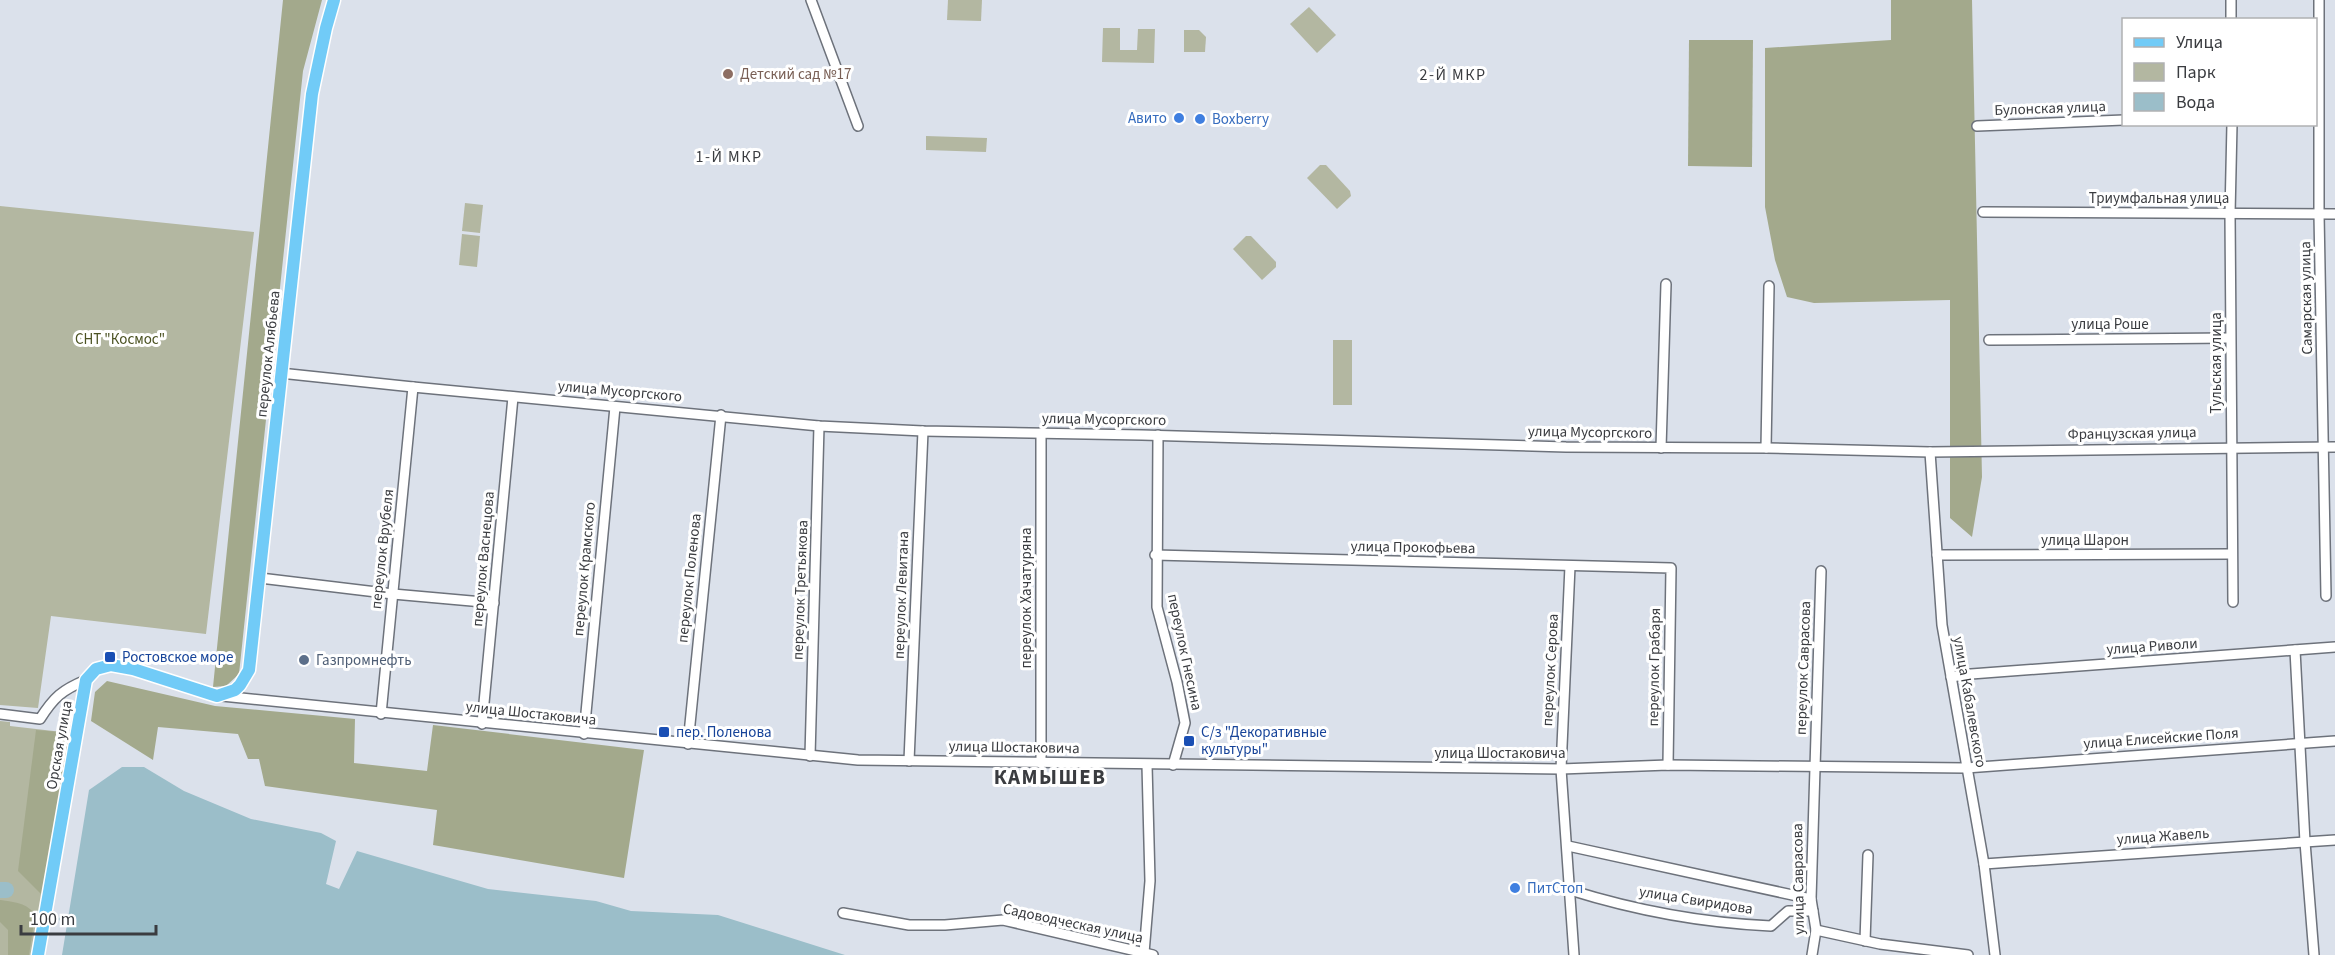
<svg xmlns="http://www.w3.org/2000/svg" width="2335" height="955" viewBox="0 0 2335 955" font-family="'Source Sans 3',sans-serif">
<rect width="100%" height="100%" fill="#dbe1eb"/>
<g fill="#b3b7a1">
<path d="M948 0H982L981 21 947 20Z"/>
<path d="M1309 7 1336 35 1317 53 1290 24Z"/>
<path d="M1103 28H1120V50H1137L1138 29H1155L1154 63 1102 62Z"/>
<path d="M1184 30H1199L1206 37 1205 52H1184Z"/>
<path d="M926 136 987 138 986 152 926 150Z"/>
<path d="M1320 165H1326L1350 191 1351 196 1337 209 1307 178Z"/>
<path d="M465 203 483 205 480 233 462 231Z"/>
<path d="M0 206 254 232 206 634 51 616 38 708 0 705Z"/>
<path d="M462 234 480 236 477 267 459 265Z"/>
<path d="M1246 236H1251L1276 262V267L1262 280 1233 249Z"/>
<rect x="1333" y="340" width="19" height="65"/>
<path d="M0 721 10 722V726L71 733 34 955H0Z"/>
</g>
<g fill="#a3a98c">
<path d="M283 0H322L303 71 239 674 226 686 213 687Z"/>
<path d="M1891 0H1972L1982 477 1972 537 1950 518V300L1814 303 1787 297 1775 260 1765 207V48L1891 40Z"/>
<path d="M1689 40H1753L1752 167 1688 166Z"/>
<path d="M107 681 215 706 355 719 354 763 427 771 433 725 644 750 624 878 433 845 437 810 265 786 259 759H248L238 734 158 727 153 760 91 721 95 692Z"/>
<path d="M36 730 71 733 44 897 18 871Z"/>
<path d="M0 900C14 902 28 903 35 915L29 955H8V930L0 922Z"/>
</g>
<path fill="#9bbec9" d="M122 767H144L184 791 251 819 321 833 336 841 326 884 339 889 357 851 488 889 596 901 631 911 718 915 845 955H62L89 790Z"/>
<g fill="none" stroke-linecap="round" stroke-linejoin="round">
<path stroke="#9bbec9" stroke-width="3" d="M60 919 69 924"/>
<path stroke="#9bbec9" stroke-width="16" d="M0 890H6"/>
<g stroke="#6d727b" stroke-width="12">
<g id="minor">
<path d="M811 0 858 126"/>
<path d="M2231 0V20"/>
<path d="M2319 0V214L2326 596"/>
<path d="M2232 124 2230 214 2233 602"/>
<path d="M1977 126 2124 120"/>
<path d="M1983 212 2335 214"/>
<path d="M1989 340 2230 338"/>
<path d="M280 373 413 387 819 426 923 431 1142 435 1566 447 1766 448 1930 452 2335 447"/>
<path d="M1158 435 1157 607 1177 682 1185 723 1173 765"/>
<path d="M1661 448 1666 284"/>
<path d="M1766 448 1769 286"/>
<path d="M1930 452 1942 625 1984 864 1995 955"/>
<path d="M1155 555 1671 568 1668 765"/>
<path d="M1937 555 2232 554"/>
<path d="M1570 566 1561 769 1574 955"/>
<path d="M260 578 393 594 494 603"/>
<path d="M2295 650 2305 842 2314 955"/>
<path d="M1951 677 1971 674 2335 647"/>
<path d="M222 696 858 760 1561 769 1668 765 1966 768 2335 741"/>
<path d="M0 714 40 719C54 697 62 690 86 680"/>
<path d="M381 714 413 387"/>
<path d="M482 724 513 397"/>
<path d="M584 734 615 407"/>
<path d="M688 744 721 415"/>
<path d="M810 756 819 426"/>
<path d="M909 761 923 431"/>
<path d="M1041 763V433"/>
<path d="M1568 846 1811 899"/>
<path d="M1984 864 2335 840"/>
<path d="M1570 890C1634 910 1704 923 1771 926L1788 911H1813"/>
<path d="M843 913 909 925H945L1003 920 1153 955"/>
<path d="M1816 930 1880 944 1968 955"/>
<path d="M1865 941 1868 855"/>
<path d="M1144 953 1150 881 1147 765"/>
<path d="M1812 955 1816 930 1811 899 1821 571"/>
</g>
</g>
<g stroke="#fff" stroke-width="15">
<path id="major" d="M38 955 86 680 96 669 111 665 133 669 217 696 235 690 240 685 249 670 312 94 326 28 334 0"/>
</g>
<use href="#minor" stroke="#fff" stroke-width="9"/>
<use href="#major" stroke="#71cbf7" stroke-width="12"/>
</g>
<circle fill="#8d6e63" stroke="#fff" stroke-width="2" cx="728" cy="74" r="6"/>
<g fill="#3f7fe0" stroke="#fff" stroke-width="2">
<circle cx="1179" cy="118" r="6"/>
<circle cx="1200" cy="119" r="6"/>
<circle cx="1515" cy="888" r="6"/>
</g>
<g fill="#1a4fb4" stroke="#fff" stroke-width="2">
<rect x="104" y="651" width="12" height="12" rx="3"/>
<rect x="658" y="726" width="12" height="12" rx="3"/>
<rect x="1183" y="735" width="12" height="12" rx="3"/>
</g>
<circle fill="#5c6f8a" stroke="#fff" stroke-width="2" cx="304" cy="660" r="6"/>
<g text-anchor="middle" stroke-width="6" stroke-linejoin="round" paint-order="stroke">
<g font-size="15" fill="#785e54" stroke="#fff" text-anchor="start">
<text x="740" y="79">Детский сад №17</text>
</g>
<g font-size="15" fill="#3a3c40" stroke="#fff">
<text transform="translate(2050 108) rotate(-2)" y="5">Булонская улица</text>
<text x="2159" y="203">Триумфальная улица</text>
<text transform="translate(2306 298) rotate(-91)" y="5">Самарская улица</text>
<text x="2110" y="329">улица Роше</text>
<text transform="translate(268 354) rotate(-84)" y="5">переулок Алябьева</text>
<text transform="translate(2216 363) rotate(-90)" y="5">Тульская улица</text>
<text transform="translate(620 391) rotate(5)" y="5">улица Мусоргского</text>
<text transform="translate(1104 419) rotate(1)" y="5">улица Мусоргского</text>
<text transform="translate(1590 432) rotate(1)" y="5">улица Мусоргского</text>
<text transform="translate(2132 433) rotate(-1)" y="5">Французская улица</text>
<text x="2085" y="545">улица Шарон</text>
<text transform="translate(1413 547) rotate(1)" y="5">улица Прокофьева</text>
<text transform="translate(382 549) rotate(-84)" y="5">переулок Врубеля</text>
<text transform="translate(483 559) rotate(-85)" y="5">переулок Васнецова</text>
<text transform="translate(584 569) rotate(-85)" y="5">переулок Крамского</text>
<text transform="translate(689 578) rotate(-84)" y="5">переулок Поленова</text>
<text transform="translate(800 590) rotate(-88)" y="5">переулок Третьякова</text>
<text transform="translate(901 595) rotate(-88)" y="5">переулок Левитана</text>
<text transform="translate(1026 598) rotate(-90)" y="5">переулок Хачатуряна</text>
<text transform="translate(2152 646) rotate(-4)" y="5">улица Риволи</text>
<text transform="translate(1185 652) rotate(78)" y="5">переулок Гнесина</text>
<text transform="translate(1654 667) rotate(-89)" y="5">переулок Грабаря</text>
<text transform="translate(1803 668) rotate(-88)" y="5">переулок Саврасова</text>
<text transform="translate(1550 670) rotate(-87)" y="5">переулок Серова</text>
<text transform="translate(1970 702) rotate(80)" y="5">улица Кабалевского</text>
<text transform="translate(531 713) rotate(6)" y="5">улица Шостаковича</text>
<text transform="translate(2161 738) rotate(-4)" y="5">улица Елисейские Поля</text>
<text transform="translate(59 745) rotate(-80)" y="5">Орская улица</text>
<text transform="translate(1014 747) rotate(1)" y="5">улица Шостаковича</text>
<text x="1500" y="758">улица Шостаковича</text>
<text transform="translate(2163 836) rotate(-4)" y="5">улица Жавель</text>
<text transform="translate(1798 879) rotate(-91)" y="5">улица Саврасова</text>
<text transform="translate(1696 900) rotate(9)" y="5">улица Свиридова</text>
<text transform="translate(1073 923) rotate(12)" y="5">Садоводческая улица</text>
</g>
<g font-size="15" fill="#366cbe" stroke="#fff" text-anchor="start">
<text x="1167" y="123" text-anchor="end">Авито</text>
<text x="1212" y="124">Boxberry</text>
<text x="1527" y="893">ПитСтоп</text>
</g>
<g font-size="15" fill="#4b5222" stroke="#fff">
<text x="120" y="344">СНТ "Космос"</text>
</g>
<g font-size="15" fill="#164399" stroke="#fff" text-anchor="start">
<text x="122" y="662">Ростовское море</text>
<text x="676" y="737">пер. Поленова</text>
<text x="1201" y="737">С/з "Декоративные<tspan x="1201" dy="17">культуры"</tspan></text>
</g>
<g font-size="15" fill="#4e5e75" stroke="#fff" text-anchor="start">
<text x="316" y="665">Газпромнефть</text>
</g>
<g font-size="16" letter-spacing="1.5" fill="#3a3c40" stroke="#fff">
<text x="1453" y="80">2-Й МКР</text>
<text x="729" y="162">1-Й МКР</text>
</g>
<g font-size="21" font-weight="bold" letter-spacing="1.5" fill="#3a3c40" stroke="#fff">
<text x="1050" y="784">КАМЫШЕВ</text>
</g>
</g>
<rect x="2122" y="18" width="195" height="108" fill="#ffffff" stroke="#b0b1b3" stroke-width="1.5"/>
<rect x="2134" y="38" width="30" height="9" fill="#71cbf7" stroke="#b0b1b3" stroke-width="1.5"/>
<text x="2176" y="48" font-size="18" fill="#3a3c40">Улица</text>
<rect x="2134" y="63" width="30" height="18" fill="#b3b7a1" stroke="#b0b1b3" stroke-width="1.5"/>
<text x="2176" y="78" font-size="18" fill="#3a3c40">Парк</text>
<rect x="2134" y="93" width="30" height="18" fill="#9bbec9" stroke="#b0b1b3" stroke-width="1.5"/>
<text x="2176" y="108" font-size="18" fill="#3a3c40">Вода</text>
<path d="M21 925v9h135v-9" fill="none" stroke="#3a3c40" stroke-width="3"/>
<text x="30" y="925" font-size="18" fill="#3a3c40" stroke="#ffffff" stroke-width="4.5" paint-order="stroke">100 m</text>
</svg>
